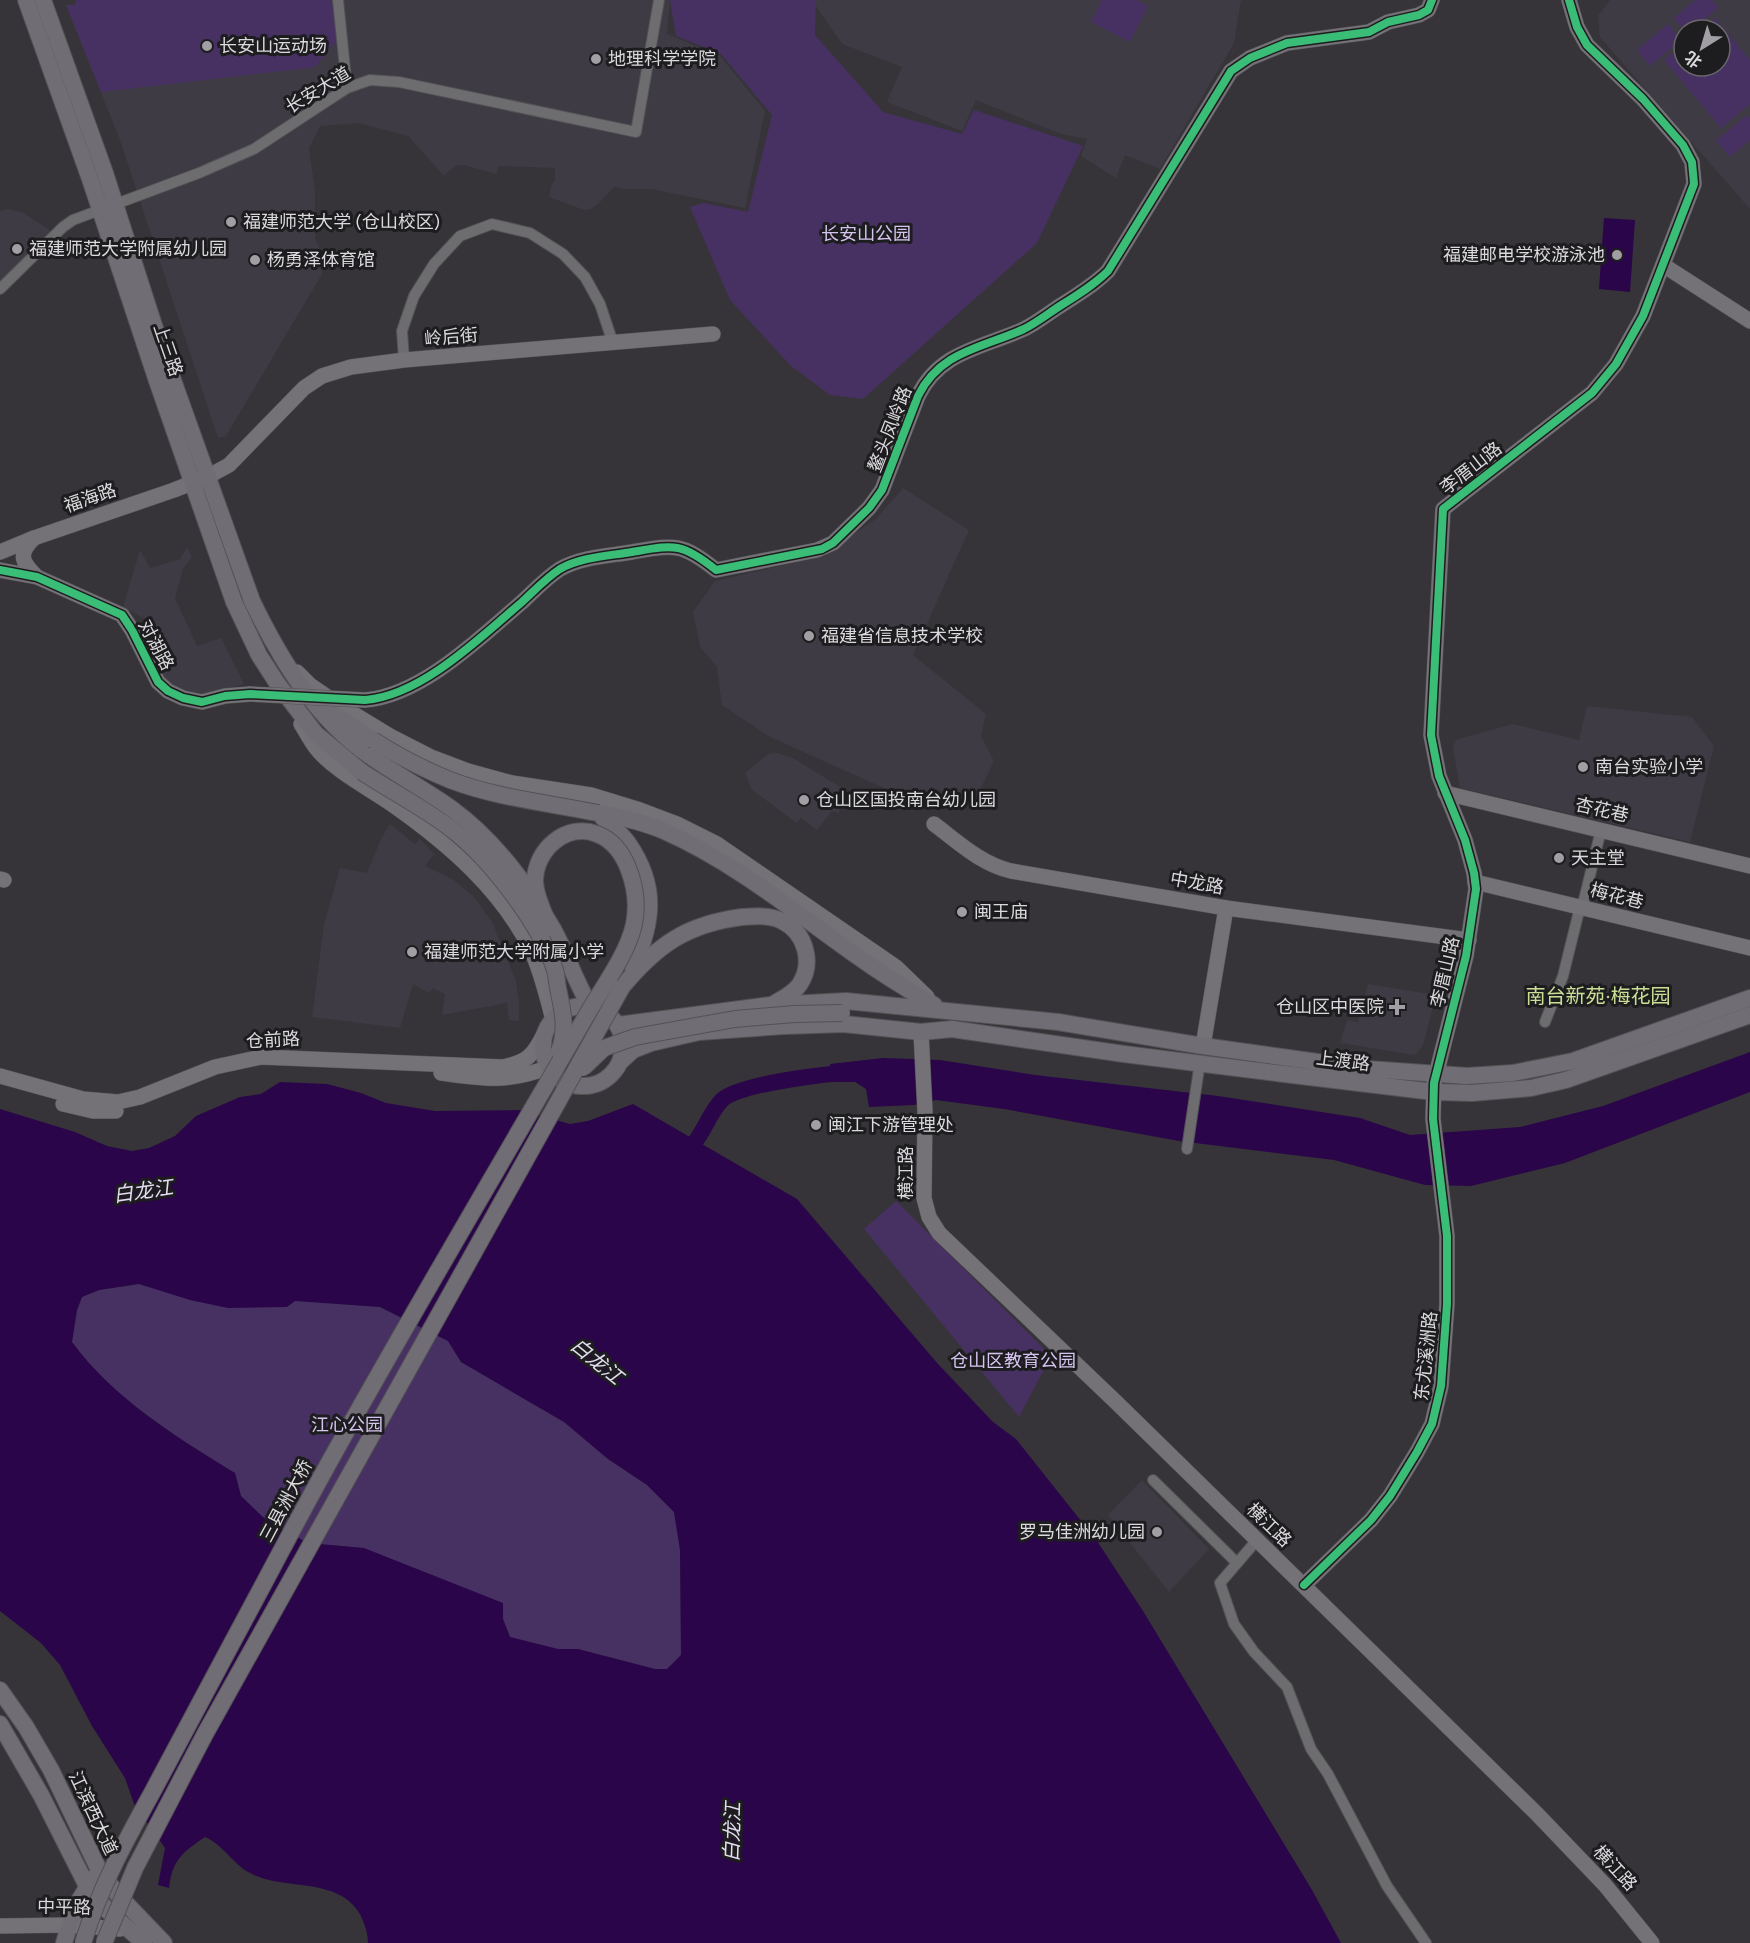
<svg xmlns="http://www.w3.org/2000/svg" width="1750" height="1943" viewBox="0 0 1750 1943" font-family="Figtree,'Noto Sans SC',sans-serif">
<rect width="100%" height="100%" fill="#363438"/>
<g fill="#3f3b45" fill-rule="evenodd">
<path d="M76 0H670L667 34 720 56 765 111 745 208 651 189H623L615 186 599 203 591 209 584 210 549 197 551 186 555 180V168L499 166 496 174 464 165 455 166 444 176 408 136 358 123 320 126 309 148 315 191V238L321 252 322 274 226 436 218 438 120 140 66 5H75Z"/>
<path d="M812 0H1241L1234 43 1160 169 1125 155 1116 178 1081 156 1087 139 1061 134 976 100 962 131 887 102 902 67 842 44Z"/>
<path d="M1610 0H1750V209L1600 37 1598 16ZM1684 30H1720V66H1684Z"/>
<path d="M6 209 22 212 51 231 0 282V211Z"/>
<path d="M903 488 969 530 913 655 986 714 981 736 994 761 973 804 934 788 911 800 770 737 722 705 717 667 700 647 693 612 715 581 819 557 876 519Z"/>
<path d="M187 547 192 557 183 569 175 598 197 646 221 638 244 684 208 694H193L177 688 163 679 144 646 154 624 123 607 140 550 150 568 180 559Z"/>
<path d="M1587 706 1692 717 1714 746 1690 842 1460 788 1453 747 1456 740 1512 724 1579 740Z"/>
<path d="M777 753 793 758 845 790 839 813 832 811 817 830 801 818 797 823 752 790 745 773 768 754Z"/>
<path d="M390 824 415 844 420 839 434 854 425 866 454 880 475 898 492 922 516 981 519 1002V1021L509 1020 507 1003 442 1015 445 994 433 988 429 993 413 984 400 1028 312 1017 324 924 340 868 367 873 381 839Z"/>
<path d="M1368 984 1436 995 1423 1045 1415 1055 1340 1043 1347 1020 1358 1022Z"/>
<path d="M1142 1480 1209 1549 1169 1592 1108 1515Z"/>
</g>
<g fill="#473163">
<path d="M76 0H332L337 40 315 67 101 92 66 5H75Z"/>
<path d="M670 0H816L815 35 883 112 962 134 974 110 1083 146 1037 243 863 399 830 395 791 366 730 300 690 207 704 203 748 212 772 115 721 54 676 36Z"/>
<path d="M1102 0H1136L1148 6 1130 42 1091 22Z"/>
<path d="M1695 0H1712L1718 8 1692 30H1684L1674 18Z"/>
<path d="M1715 18 1750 60V104L1721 128 1664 60 1684 43V66H1720V30H1700Z"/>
<path d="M1668 24 1681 40 1650 66 1637 50Z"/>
<path d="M1747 115 1750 119V140L1730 157 1716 141Z"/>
<path d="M896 1201 1051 1356 1019 1417 864 1229Z"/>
<path d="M139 1284 158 1289 380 1307 448 1341 461 1362 564 1422 608 1459 647 1485 674 1512 680 1550 681 1655 667 1669H655L578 1649H558L510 1637 503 1619 364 1548 308 1543 267 1521 241 1496 235 1473C176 1437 113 1398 72 1342L77 1310 82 1297 99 1290Z"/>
</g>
<g fill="#2a0549" fill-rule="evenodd">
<path d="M1604 218 1635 220 1630 292 1599 289Z"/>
<path d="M1750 1052V1092L1565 1163 1471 1186 1425 1185 1334 1160 1179 1141 1004 1109 936 1100 914 1105 869 1107 866 1089 855 1082H830V1064L883 1058 940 1060 1035 1075 1218 1096 1360 1118 1410 1135 1520 1127 1603 1106Z"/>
<path d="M280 1082 327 1084 361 1093 386 1103 435 1111 521 1110 570 1124 588 1121 633 1104 797 1199 938 1364 993 1422 1016 1439 1097 1541 1143 1611 1312 1890 1341 1943H368C368 1934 365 1925 361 1916 340 1876 286 1891 252 1874 234 1866 225 1846 205 1837 183 1852 172 1860 169 1888L158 1885 165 1848 134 1804 125 1778 92 1726 60 1665 41 1643 0 1611V1109L75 1132 107 1146 132 1151 149 1148 175 1136 196 1116 240 1097 261 1094ZM139 1284 190 1300 228 1308 287 1307 295 1301 380 1307 448 1341 461 1362 564 1422 608 1459 647 1485 674 1512 680 1550 681 1655 667 1669H655L578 1649H558L510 1637 503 1619V1603L364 1548 308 1543 267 1521 241 1496 235 1473C176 1437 113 1398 72 1342L77 1310 82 1297 99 1290Z"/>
</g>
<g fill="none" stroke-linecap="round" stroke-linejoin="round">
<path stroke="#2a0549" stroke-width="16" d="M683 1158C688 1152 693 1146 697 1139 706 1127 711 1111 722 1100 739 1084 828 1073 853 1073"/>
<g stroke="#535255" stroke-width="12">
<g id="street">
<path d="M338 0 347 88"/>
<path d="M0 289 63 227 73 220 199 173 254 149 347 88 370 80 399 82 636 132 659 0"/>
<path d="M404 360 402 331 414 296 434 264 460 236 492 224 530 233 563 254 585 277 600 304 613 343"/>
<path d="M1582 908 1601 830"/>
<path d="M1545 1022 1563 976 1580 907"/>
<path d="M1187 1149 1200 1062"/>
<path d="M1153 1480 1237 1563"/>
<path d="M1257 1540 1220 1583 1234 1624 1254 1652 1287 1687 1311 1749 1328 1774 1387 1886 1426 1943"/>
</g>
</g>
<g stroke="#535255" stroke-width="16">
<g id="secondary">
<path d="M1663 265 1750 321"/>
<path d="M34 538C17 555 22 562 37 577"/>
<path d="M0 552 34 538 174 490 207 477 229 465 304 388 322 376 351 367 404 360 713 334"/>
<path d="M0 570 37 577 122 615 132 630 158 682 168 691 183 698 202 702 225 696 250 694"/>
<path d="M297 672 310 685 339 705 390 736 431 757 468 771 512 783 591 795 640 810 677 824 717 844 896 967 927 997"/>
<path d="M365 700C421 696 481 637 522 602 534 591 546 578 560 569 581 557 608 556 632 552 674 545 681 542 716 570L817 550 833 543 869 508 882 490 918 396C940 351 982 348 1024 329 1038 322 1050 312 1063 304 1079 294 1095 284 1108 271L1231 71 1250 58 1287 43 1369 32 1388 22 1419 15 1428 10 1432 0"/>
<path d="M301 724C306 732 310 740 316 748 332 769 370 789 393 805 447 843 501 889 531 950 541 971 547 997 553 1020"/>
<path d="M1445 793 1750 866"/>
<path d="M934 824C958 842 981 864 1011 871L1226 908 1469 940"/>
<path d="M0 879 4 880"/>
<path d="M1475 882 1750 948"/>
<path d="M921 1032 925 1111 924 1198 929 1217 939 1233 1117 1403 1537 1814 1605 1885 1652 1943"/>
<path d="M1203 1046 1226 908"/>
<path d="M441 1073C483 1079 508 1083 549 1067"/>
<path d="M0 1076 83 1099 118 1102 140 1097 215 1067 261 1057 503 1067C527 1062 533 1056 544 1034"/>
<path d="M63 1104 93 1111H116"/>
<path d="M1304 1585 1371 1520 1390 1496 1417 1452 1432 1424 1441 1386 1447 1304V1236L1433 1119 1434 1083 1466 956 1476 889 1474 873 1465 840 1439 776 1431 735 1443 509 1592 393 1616 364 1643 316 1694 184 1692 162 1683 145 1643 99 1587 45 1577 27 1569 0"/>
<path d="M0 1926 68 1925 120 1929"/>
</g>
</g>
<g stroke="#535255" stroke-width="18">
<g id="primary">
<path d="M26 0 90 179 157 381 234 602 259 655 277 683 316 734 362 772"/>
<path d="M43 0 105 173 159 341 252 601C280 659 316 719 370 756"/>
<path d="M331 712 373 740"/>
<path d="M598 813C621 817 643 822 664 831 734 862 795 912 857 956 882 974 908 990 934 1005"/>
<path d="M598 813C608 823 620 832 628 843 658 886 653 922 633 968"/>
<path d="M553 929C567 954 575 981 590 1006"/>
<path d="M622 987C657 945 687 924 742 917 755 916 770 915 782 921 805 932 814 962 800 984 794 993 784 998 775 1003"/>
<circle cx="583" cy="1046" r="40"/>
<path d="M618 1025 771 1005 846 1001 1058 1022 1203 1046 1368 1069 1467 1076 1513 1073 1573 1061 1750 998"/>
<path d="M621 1061 633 1050 651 1043 699 1032 784 1026 844 1024 921 1032 952 1029 1124 1054 1284 1074 1434 1092 1472 1093 1531 1088 1566 1080 1750 1015"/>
<path d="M0 1690 26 1727 51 1770 99 1870 118 1895 164 1943"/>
<path d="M0 1724 41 1795 87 1886 108 1911 144 1943"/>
<path d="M64 1943 75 1907 93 1878"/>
</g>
</g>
<use href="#street" stroke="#6d6c6f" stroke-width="10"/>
<use href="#secondary" stroke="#747277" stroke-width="15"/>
<use href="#primary" stroke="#716d74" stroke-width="16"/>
<g stroke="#535255" stroke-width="16" stroke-linecap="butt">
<path id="secondary-bridge" d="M250 694 365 700"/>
</g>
<g stroke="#535255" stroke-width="18" stroke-linecap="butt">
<g id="primary-bridge">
<path d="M373 740C398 756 423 769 450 780 497 798 549 803 598 813"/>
<path d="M370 756C397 775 426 790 452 809 493 839 528 885 553 929"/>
<path d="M362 772C391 791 422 807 450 828 489 857 540 924 555 970 557 977 557 985 559 993 563 1012 567 1032 559 1051"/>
<path d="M583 1068 604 1048 635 1037 735 1019 794 1014 842 1013"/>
<path d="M83 1943C99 1889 126 1840 153 1791 179 1742 206 1692 232 1643 265 1582 297 1520 331 1459 415 1308 503 1160 589 1011 604 985 628 953 634 924 640 894 629 846 597 834 566 822 535 850 535 881 535 893 541 904 544 914"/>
<path d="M104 1943 135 1868 205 1734 622 987"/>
</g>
</g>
<use href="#secondary-bridge" stroke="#747277" stroke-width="15"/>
<use href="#primary-bridge" stroke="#716d74" stroke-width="16"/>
<g stroke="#1d1c1e" stroke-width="11">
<g id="cycleway">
<path d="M0 570 37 577 122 615 132 630 158 682 168 691 183 698 202 702 225 696 250 694 365 700C421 696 481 637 522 602 534 591 546 578 560 569 581 557 608 556 632 552 674 545 681 542 716 570L822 549 833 543 869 508 882 490 918 396C940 351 982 348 1024 329 1038 322 1050 312 1063 304 1079 294 1095 284 1108 271L1231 71 1250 58 1287 43 1369 32 1388 22 1419 15 1428 10 1432 0"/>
<path d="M1304 1585 1371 1520 1390 1496 1417 1452 1432 1424 1441 1386 1447 1304V1236L1433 1119 1434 1083 1466 956 1476 889 1474 873 1465 840 1439 776 1431 735 1443 509 1592 393 1616 364 1643 316 1694 184 1692 162 1683 145 1643 99 1587 45 1577 27 1569 0"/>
</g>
</g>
<use href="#cycleway" stroke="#3abd76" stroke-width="8"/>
</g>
<g fill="#a19fa3" stroke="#1d1c1e" stroke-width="2">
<circle cx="207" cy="46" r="6"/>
<circle cx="596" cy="59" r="6"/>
<circle cx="231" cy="222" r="6"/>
<circle cx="17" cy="249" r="6"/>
<circle cx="1617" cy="255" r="6"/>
<circle cx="255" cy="260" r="6"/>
<circle cx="809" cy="636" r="6"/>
<circle cx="1583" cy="767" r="6"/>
<circle cx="804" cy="800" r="6"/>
<circle cx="1559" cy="858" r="6"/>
<circle cx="962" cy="912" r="6"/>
<circle cx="412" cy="952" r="6"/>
<path d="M1394 998h6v6h6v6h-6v6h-6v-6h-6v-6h6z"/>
<circle cx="816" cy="1125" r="6"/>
<circle cx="1157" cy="1532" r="6"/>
</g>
<g text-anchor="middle" stroke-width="6" stroke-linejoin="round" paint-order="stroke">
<g font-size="18" fill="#dbd9dd" stroke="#1d1c1e" text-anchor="start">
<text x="219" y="52">长安山运动场</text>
<text x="608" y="65">地理科学学院</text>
<text x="243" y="228">福建师范大学 (仓山校区)</text>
<text x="29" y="255">福建师范大学附属幼儿园</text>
<text x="1605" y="261" text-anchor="end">福建邮电学校游泳池</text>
<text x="267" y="266">杨勇泽体育馆</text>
<text x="821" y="642">福建省信息技术学校</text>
<text x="1595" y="773">南台实验小学</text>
<text x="816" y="806">仓山区国投南台幼儿园</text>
<text x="1571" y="864">天主堂</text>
<text x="974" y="918">闽王庙</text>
<text x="424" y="958">福建师范大学附属小学</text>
<text x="1384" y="1013" text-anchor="end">仓山区中医院</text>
<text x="828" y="1131">闽江下游管理处</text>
<text x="1145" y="1538" text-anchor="end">罗马佳洲幼儿园</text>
</g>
<g font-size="18" fill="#dbd9dd" stroke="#1d1c1e">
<text transform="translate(318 90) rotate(-31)" y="6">长安大道</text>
<text transform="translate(451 337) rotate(-5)" y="6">岭后街</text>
<text transform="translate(168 350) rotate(71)" y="6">上三路</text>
<text transform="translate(890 429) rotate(-69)" y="6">鳌头凤岭路</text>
<text transform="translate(1471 468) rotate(-38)" y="6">李厝山路</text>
<text transform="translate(90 498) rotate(-19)" y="6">福海路</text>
<text transform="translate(156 645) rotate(62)" y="6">对湖路</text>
<text transform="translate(1602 810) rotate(13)" y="6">杏花巷</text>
<text transform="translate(1197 883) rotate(10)" y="6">中龙路</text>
<text transform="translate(1617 896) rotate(14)" y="6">梅花巷</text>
<text transform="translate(1445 972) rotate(-77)" y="6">李厝山路</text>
<text transform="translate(273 1040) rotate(-3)" y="6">仓前路</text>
<text transform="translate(1343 1061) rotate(7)" y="6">上渡路</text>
<text transform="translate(906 1173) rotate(-90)" y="6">横江路</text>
<text transform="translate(1426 1356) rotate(-84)" y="6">东尤溪洲路</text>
<text transform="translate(286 1501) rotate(-62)" y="6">三县洲大桥</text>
<text transform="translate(1269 1525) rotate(44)" y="6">横江路</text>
<text transform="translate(93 1813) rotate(65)" y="6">江滨西大道</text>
<text transform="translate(1615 1868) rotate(47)" y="6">横江路</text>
<text transform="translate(64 1907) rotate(1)" y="6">中平路</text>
</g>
<g font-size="18" fill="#d4c4ef" stroke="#1d1c1e">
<text x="866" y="240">长安山公园</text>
<text x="1013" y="1367">仓山区教育公园</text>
<text x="347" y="1431">江心公园</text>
</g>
<g font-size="20" fill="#cadf95" stroke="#1d1c1e">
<text x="1598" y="1003">南台新苑·梅花园</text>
</g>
<g font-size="20" font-style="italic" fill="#e4dcf2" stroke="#1d1c1e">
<text transform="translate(143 1191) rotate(-8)" y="7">白龙江</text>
<text transform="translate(597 1361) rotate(39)" y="7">白龙江</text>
<text transform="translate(732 1832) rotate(-88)" y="7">白龙江</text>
</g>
</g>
<g transform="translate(1702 48) rotate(217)"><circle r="28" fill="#1d1c1e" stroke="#69686a" stroke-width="1.5"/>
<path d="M0-4.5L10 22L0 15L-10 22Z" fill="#a19fa3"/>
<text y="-9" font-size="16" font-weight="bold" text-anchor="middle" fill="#dbd9dd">北</text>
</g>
</svg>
